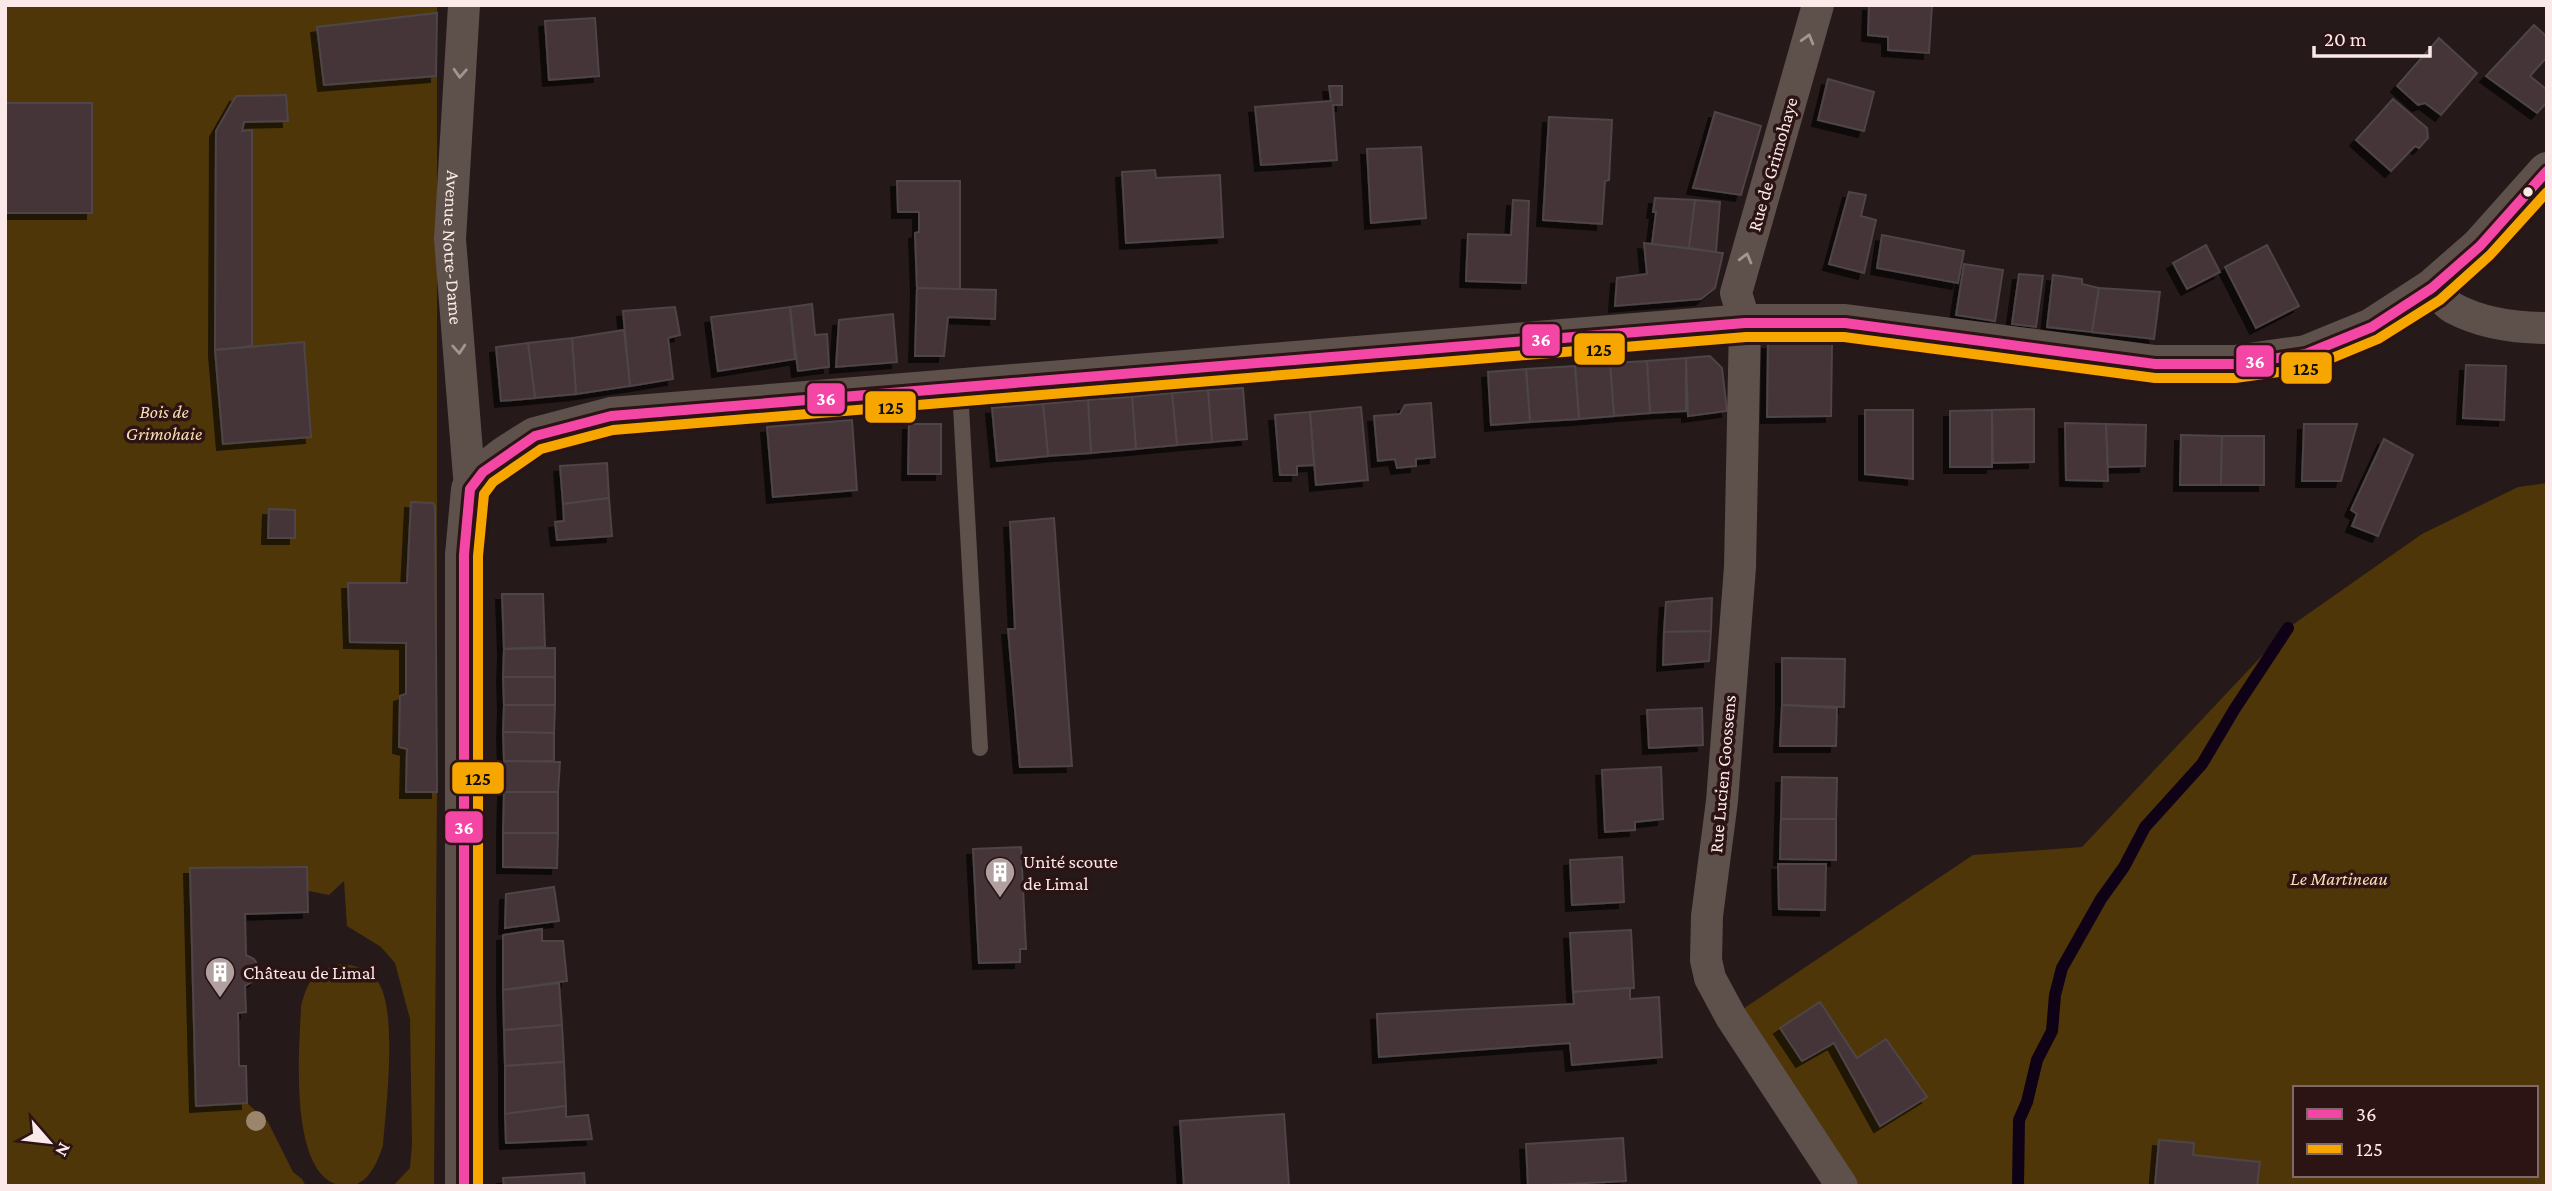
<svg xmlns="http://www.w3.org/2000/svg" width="2552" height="1191" viewBox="0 0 2552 1191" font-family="'Crimson Pro',serif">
<defs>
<filter id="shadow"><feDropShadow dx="-6" dy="6" stdDeviation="0" flood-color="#0009"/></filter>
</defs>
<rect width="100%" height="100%" fill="#261919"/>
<g fill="#4e3609" fill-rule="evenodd">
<path d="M5 5H437V792L434 1186H393L410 1168 412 1144 410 1019 395 963 381 947 347 926 344 881 329 895 191 868 196 1106 247 1103 268 1122 293 1172 302 1179 306 1186H5Z"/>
<path d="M2547 483V1186H1842L1731 1017 1973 855 2082 847 2288 628 2422 534 2518 487ZM2295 1088H2536V1175H2295Z"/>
<path d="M340 964C355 965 368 968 378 982 398 1011 386 1108 383 1145 378 1161 370 1182 351 1186 285 1191 300 1043 301 1007 307 981 314 971 340 964Z"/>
</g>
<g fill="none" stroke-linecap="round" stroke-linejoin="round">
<path stroke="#0f0216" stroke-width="12" d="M2018 1186 2019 1120 2027 1102 2037 1060 2052 1031 2055 995 2062 968 2101 899 2124 867 2145 827 2202 764 2234 710 2288 628"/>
</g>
<g fill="#443539" stroke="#4e4446" stroke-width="2" filter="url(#shadow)">
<path d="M1869 5H1932L1929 53 1888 50V37L1868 35Z"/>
<path d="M437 13 436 76 324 85 317 27Z"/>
<path d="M595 18 599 76 549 80 545 21Z"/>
<path d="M2534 25 2547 37V57L2530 76 2547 90V102L2537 113 2486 76Z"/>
<path d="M2439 38 2477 73 2441 115 2425 103 2418 105 2397 86Z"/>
<path d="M1828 79 1874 92 1864 131 1818 120Z"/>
<path d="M1329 86H1342V105H1333L1337 160 1261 165 1255 107 1331 101Z"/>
<path d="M286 95 288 121 244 122 242 131 252 130V346L215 350 216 131 236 96Z"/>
<path d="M2393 99 2427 128 2428 138 2419 148 2415 146 2391 171 2356 140Z"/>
<rect x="5" y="103" width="87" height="110"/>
<path d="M1715 112 1761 126 1741 195 1693 188Z"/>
<path d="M1549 117 1612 120 1609 180 1605 181 1602 224 1543 220Z"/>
<path d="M1421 147 1426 218 1371 223 1367 149Z"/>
<path d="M1155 170 1156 178 1220 175 1223 237 1126 243 1122 172Z"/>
<path d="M897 181H960V290L917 288 915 233 919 232V212H898Z"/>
<path d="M1849 192 1866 195 1861 216 1876 220 1864 273 1829 264Z"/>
<path d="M1655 198 1695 200 1689 248 1652 244 1656 212H1653Z"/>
<path d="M1513 200 1529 201 1526 283 1466 281 1468 234 1511 235Z"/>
<path d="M1695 200 1720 202 1716 252 1689 248Z"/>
<path d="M1882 235 1964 251 1958 283 1877 268Z"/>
<path d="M1644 243 1723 253 1715 288 1701 299 1615 306 1617 278 1647 274Z"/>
<path d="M2206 245 2220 272 2187 289 2173 263Z"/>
<path d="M2267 245 2299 306 2256 328 2225 267Z"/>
<path d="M1964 264 2003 270 1995 321 1956 315Z"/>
<path d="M2019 274 2043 276 2036 327 2012 324Z"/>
<path d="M2053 275 2082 279V284L2099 288 2092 332 2047 327Z"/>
<path d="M917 288 996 290 995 319 948 317 944 356H915Z"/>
<path d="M2099 288 2160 292 2154 339 2092 332Z"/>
<path d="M812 304 815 335 827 334 829 367 798 371 790 307Z"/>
<path d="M675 307 680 335 668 338 673 379 630 386 623 311Z"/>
<path d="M790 307 795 359 718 371 711 317Z"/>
<path d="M893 314 897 362 836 367 839 320Z"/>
<path d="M624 330 630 386 576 394 572 338Z"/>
<path d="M572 338 576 394 535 398 528 343Z"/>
<path d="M304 342 311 437 223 444 215 350Z"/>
<path d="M528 343 535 398 501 401 496 347Z"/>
<path d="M1768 343 1832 344 1831 416 1767 417Z"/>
<path d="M1710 356 1722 368 1727 411 1688 416 1686 358Z"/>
<path d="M1686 358V411L1650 413 1647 361Z"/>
<path d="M1647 361 1650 413 1614 416 1610 363Z"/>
<path d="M1610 363 1614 416 1579 419 1575 366Z"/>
<path d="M2466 365 2506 366 2504 420 2463 418Z"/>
<path d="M1575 366 1579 419 1530 422 1526 369Z"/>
<path d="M1526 369 1530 422 1491 425 1488 372Z"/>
<path d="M1243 388 1247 439 1212 442 1208 390Z"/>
<path d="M1208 390 1212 442 1177 445 1172 393Z"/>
<path d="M1172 393 1177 445 1136 449 1132 397Z"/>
<path d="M1132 397 1136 449 1091 453 1088 400Z"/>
<path d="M1088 400 1091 453 1048 456 1043 404Z"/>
<path d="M1431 403 1435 457 1416 459V466L1397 468 1395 459 1378 461 1374 416 1400 414 1405 405Z"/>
<path d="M1043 404 1048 456 997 461 992 408Z"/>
<path d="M1361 407 1368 480 1316 485 1310 412Z"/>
<path d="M2034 409V462L1993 463 1992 410Z"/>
<path d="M1865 410H1913V479L1865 474Z"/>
<path d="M1992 410V467H1950V411Z"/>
<path d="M1310 412 1314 465 1297 466V475H1280L1275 415Z"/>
<path d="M852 420 857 490 773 497 767 427Z"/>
<path d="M2065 423 2106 424 2108 481 2066 480Z"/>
<path d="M909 424H941V474H908Z"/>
<path d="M2106 424 2146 425 2145 466 2108 467Z"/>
<path d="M2304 424H2357L2341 481H2302Z"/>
<path d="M2181 435 2222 436 2221 485H2180Z"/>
<path d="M2222 436H2264V485H2221Z"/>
<path d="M2384 439 2413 455 2378 536 2352 526 2357 514 2351 510Z"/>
<path d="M607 463 609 498 563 504 560 466Z"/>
<path d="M609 498 612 536 557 540 555 522 564 521 563 504Z"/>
<path d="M411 502 433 503 435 506 437 792H406L407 749 399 747 400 696 406 694V643L350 642 348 583H407Z"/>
<path d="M269 509 295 510V538H268Z"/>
<path d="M1054 518 1072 766 1020 767 1008 629H1015L1010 522Z"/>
<path d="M502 594H543L545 647 504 649Z"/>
<path d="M1712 598 1711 631 1664 632 1666 602Z"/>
<path d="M1711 631 1709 661 1663 665 1664 632Z"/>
<path d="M555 648V677H503L504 649Z"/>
<path d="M1782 658 1845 659 1844 707 1782 705Z"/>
<path d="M503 677H555V705H504Z"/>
<path d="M504 705H555L554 733 503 732Z"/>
<path d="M1782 705 1837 708 1836 746H1780Z"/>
<path d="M1702 708 1703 745 1649 748 1647 710Z"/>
<path d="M503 732 554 733V761H504Z"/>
<path d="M504 761 560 762 558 792H504Z"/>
<path d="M1661 767 1663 819 1635 822V830L1605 832 1602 770Z"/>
<path d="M1782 777 1837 778 1836 819H1781Z"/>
<path d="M504 792H558V833H503Z"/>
<path d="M1781 819H1836V860L1780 859Z"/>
<path d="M503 833H558L557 868 503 867Z"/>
<path d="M1021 847 1026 949H1020V962L979 963 973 849Z"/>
<path d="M1622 857 1624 902 1572 905 1570 860Z"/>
<path d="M1778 864H1826L1825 910 1779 909Z"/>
<path d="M301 867H307V869L308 912 245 914 246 955 254 959 259 967 255 980 245 986 246 1012 238 1013 239 1066H246L247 1103 196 1106 190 868Z"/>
<path d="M554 887 559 921 505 928 506 894Z"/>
<path d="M542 929V941H563L567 981 503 990V935Z"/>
<path d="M1631 930 1634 988 1573 992 1570 933Z"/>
<path d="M559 983 562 1025 504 1030 503 990Z"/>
<path d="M1630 988V999L1659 997 1662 1057 1572 1065 1570 1043 1379 1057 1377 1014 1574 1004 1573 992Z"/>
<path d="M1820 1002 1857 1058 1886 1039 1927 1097 1880 1126 1834 1043 1802 1061 1780 1028Z"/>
<path d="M562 1025 564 1062 505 1066 504 1030Z"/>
<path d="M564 1062 566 1106 505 1114V1066Z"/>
<path d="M566 1106V1117L588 1115 592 1139 506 1143 505 1114Z"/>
<path d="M1284 1114 1289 1186H1184L1180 1121Z"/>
<path d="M1623 1138 1626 1181 1528 1186 1526 1144Z"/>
<path d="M2159 1140 2194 1143 2193 1155 2260 1162 2257 1186H2155Z"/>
<path d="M584 1173 585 1186H504L503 1178Z"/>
</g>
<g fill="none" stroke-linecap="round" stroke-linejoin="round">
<path stroke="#5e504a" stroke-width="16" d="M960 389 980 748"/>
<g stroke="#5e504a" stroke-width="32">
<path id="s1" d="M464 5 450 239 470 489"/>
<path d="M1818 5 1736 293 1745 323 1740 567 1722 801 1707 916 1706 960 1710 978 1731 1017 1842 1186"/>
<path d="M2432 288C2438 294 2445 303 2453 308 2481 323 2516 328 2547 328"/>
</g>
<path stroke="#5e504a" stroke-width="38" d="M464 1186V555L470 489 483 472 505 455 535 436 611 416 1745 323H1845L2155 364H2235L2306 354 2372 327 2432 288 2480 246 2547 171"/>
<g stroke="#2c1314" stroke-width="16">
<path id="bus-1" d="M464 1186V555L470 489 483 472 535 436 611 416 1745 323H1845L2155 364H2235L2306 354 2372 327 2432 288 2480 246 2547 171"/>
</g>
<g stroke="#2c1314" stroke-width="16">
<path id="bus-2" d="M478 1186V556L484 494 493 482 541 449 613 430 1746 337H1844L2155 378H2235L2308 368 2378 339 2440 300 2490 255 2547 192"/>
</g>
<use href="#bus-1" stroke="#f346a5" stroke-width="10"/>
<use href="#bus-2" stroke="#f7a600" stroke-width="10"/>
</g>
<circle fill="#9b866d" cx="256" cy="1121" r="10"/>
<defs><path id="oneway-chevron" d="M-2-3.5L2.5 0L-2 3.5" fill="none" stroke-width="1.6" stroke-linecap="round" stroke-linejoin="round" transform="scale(1.75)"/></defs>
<g stroke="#a59491">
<use href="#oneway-chevron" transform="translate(1808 39) rotate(-74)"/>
<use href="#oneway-chevron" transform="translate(460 73) rotate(93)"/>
<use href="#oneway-chevron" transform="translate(1746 258) rotate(-75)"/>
<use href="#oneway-chevron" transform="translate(459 349) rotate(86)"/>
</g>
<defs>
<g id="building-pin" transform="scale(1.575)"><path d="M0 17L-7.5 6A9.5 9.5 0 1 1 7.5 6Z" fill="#b0a0a0" stroke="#2c1314"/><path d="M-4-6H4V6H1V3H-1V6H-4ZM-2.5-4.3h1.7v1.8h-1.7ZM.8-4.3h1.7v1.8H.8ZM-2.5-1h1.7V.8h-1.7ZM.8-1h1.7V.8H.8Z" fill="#fff"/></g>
</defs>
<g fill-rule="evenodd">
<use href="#building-pin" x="1000" y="872"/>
<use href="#building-pin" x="220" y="972"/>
</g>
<circle fill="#fbe8e8" stroke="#2c1314" stroke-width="2.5" cx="2528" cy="192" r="6"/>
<g text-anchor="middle" stroke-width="7" stroke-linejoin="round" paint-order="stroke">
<g font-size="19" fill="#fbe8e8" stroke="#2c1314">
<text transform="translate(1772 164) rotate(-74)" y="7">Rue de Grimohaye</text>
<text dy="7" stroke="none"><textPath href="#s1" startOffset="243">Avenue Notre-Dame</textPath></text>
<text transform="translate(1722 774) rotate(-85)" y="7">Rue Lucien Goossens</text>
</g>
<g font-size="19" font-style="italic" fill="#fbdfb2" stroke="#2c1314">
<text x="164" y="418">Bois de<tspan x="164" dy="22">Grimohaie</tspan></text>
<text x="2339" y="885">Le Martineau</text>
</g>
<g font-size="19" fill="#fbe8e8" stroke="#2c1314" text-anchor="start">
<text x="1023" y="868">Unité scoute<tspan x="1023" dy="22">de Limal</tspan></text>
<text x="243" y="979">Château de Limal</text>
</g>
</g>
<g stroke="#2c1314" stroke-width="2.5">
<rect x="1521" y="323" width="40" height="34" rx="7" fill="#f346a5"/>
<rect x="1573" y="332" width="53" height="34" rx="7" fill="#f7a600"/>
<rect x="2235" y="344" width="40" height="34" rx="7" fill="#f346a5"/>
<rect x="2280" y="351" width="53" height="34" rx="7" fill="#f7a600"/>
<rect x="806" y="382" width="40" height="33" rx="7" fill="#f346a5"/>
<rect x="864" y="390" width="53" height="34" rx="7" fill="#f7a600"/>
<rect x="451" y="761" width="54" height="34" rx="7" fill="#f7a600"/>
<rect x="444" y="810" width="40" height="34" rx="7" fill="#f346a5"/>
</g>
<g font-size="19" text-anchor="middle" font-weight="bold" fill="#fff">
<text x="1541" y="346">36</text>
<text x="2255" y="368">36</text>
<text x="826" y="405">36</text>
<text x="464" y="834">36</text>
</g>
<g font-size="19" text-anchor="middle" font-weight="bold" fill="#111">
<text x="1599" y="356">125</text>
<text x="2306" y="375">125</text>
<text x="891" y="414">125</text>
<text x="478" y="785">125</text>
</g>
<rect width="2552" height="1191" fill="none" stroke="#fbe8e8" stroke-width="14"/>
<rect x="2293" y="1086" width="245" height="91" fill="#2c1314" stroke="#7f6869" stroke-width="2"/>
<rect x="2307" y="1109" width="35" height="10" fill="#f346a5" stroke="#7f6869" stroke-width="2"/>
<text x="2356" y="1121" font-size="21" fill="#fbe8e8">36</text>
<rect x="2307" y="1144" width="35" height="10" fill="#f7a600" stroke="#7f6869" stroke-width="2"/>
<text x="2356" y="1156" font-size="21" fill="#fbe8e8">125</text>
<g transform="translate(49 1142) rotate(118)" stroke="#2c1314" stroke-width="5" paint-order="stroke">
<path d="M0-5L12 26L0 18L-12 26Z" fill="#fbe8e8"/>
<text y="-10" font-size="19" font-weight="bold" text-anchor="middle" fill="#fbe8e8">N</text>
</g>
<path d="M2314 46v10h116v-10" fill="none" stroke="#fbe8e8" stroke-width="3.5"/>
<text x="2324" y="46" font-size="21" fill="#fbe8e8" stroke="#2c1314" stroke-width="5" paint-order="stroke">20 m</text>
</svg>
